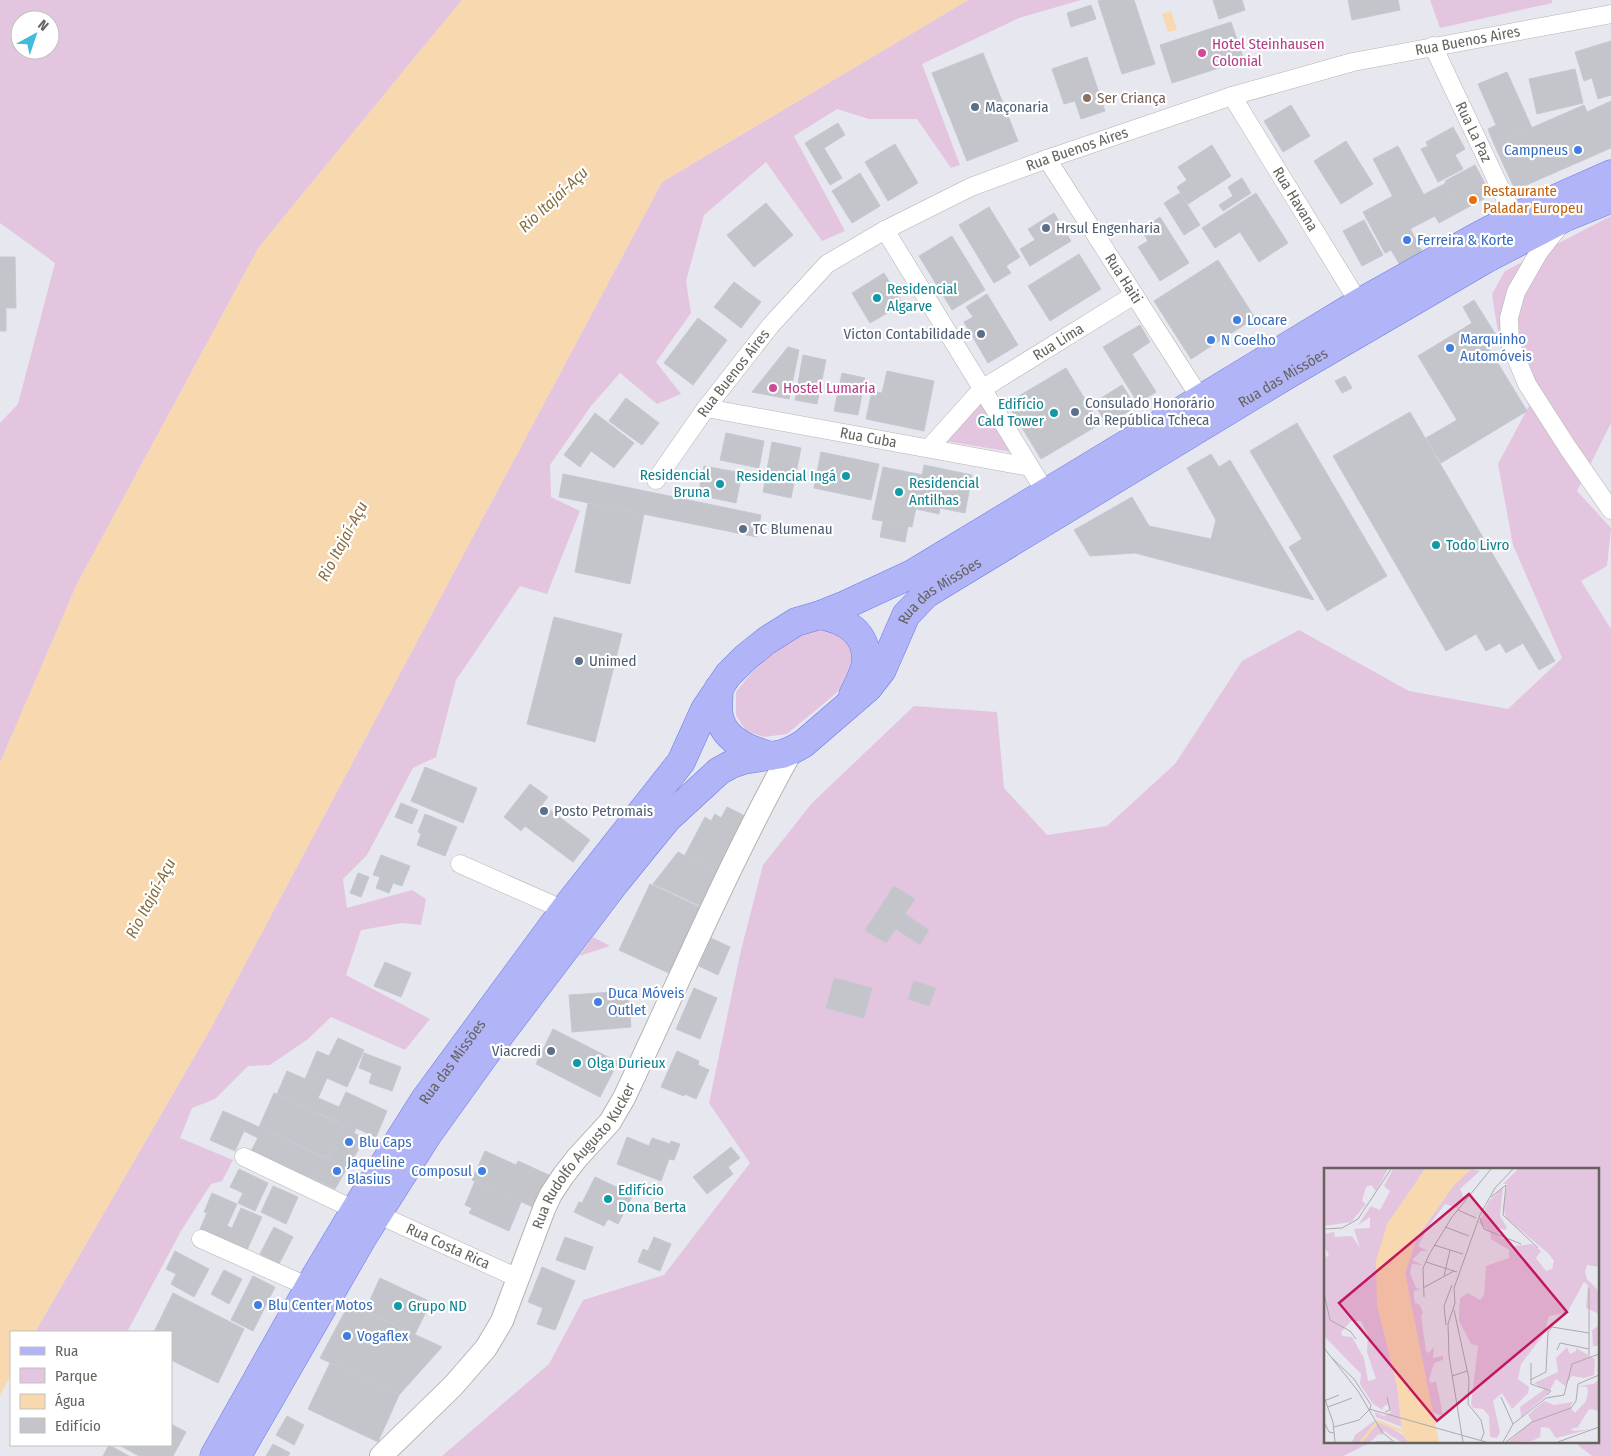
<svg xmlns="http://www.w3.org/2000/svg" width="1611" height="1456" viewBox="0 0 1611 1456" font-family="'Fira Sans Condensed',sans-serif">
<rect width="100%" height="100%" fill="#e7e7ef"/>
<g fill="#e4c5e0" fill-rule="evenodd">
<path d="M0 0H462L259 247 77 584 0 763V423L18 404 55 263 0 223ZM20 20H50V50H20Z"/>
<path d="M968 0H1081L1019 18 922 64 960 165 951 168 917 119H869L837 109 794 136 845 231 822 241 766 162 704 215 686 281 691 313 656 362 681 394 657 404 620 373 591 406 550 465 551 497 580 511 547 594 520 586 456 680 436 757 413 768 367 855 343 879 347 908 412 890 426 899 421 925 402 923 361 930 346 975 430 1019 405 1050 331 1017 308 1039 270 1065 248 1066 215 1099 192 1108 180 1138 233 1160 222 1181 211 1184 181 1231 127 1332H35L211 1028 662 182Z"/>
<path d="M1430 0H1552V3L1440 28Z"/>
<path d="M1611 216V423L1577 491 1611 528 1607 566 1581 581 1611 629V1456H1592L1574 1442H1597V1170H1325V1442H1372L1343 1456H442L549 1364 583 1300 664 1275 750 1163 709 1103 741 950 763 865 812 803 914 706 997 712 1004 788 1047 835 1107 826 1175 764 1242 661 1299 630 1409 691 1508 709 1562 658 1513 545 1498 464 1529 406 1499 339 1492 294 1505 271Z"/>
<path d="M983 399 1012 452 945 441Z"/>
<path d="M816 628 844 636 852 649 853 667 846 685 787 734 764 737 746 731 736 715V692L758 665 792 638Z"/>
<path d="M593 937 610 946 579 956Z"/>
</g>
<g fill="#f8d8ae">
<path d="M462 0H968L662 182 211 1028 35 1332H11V1374L0 1396V763L77 584 259 247Z"/>
<path d="M1171 11 1177 30 1168 32 1162 14Z"/>
</g>
<g fill="#c3c5cb" stroke="#c5c8d3">
<path d="M1101 0H1134L1155 64 1122 74 1098 1Z"/>
<path d="M1213 0H1242L1245 10 1219 19Z"/>
<path d="M1348 0H1398L1400 10 1352 20Z"/>
<path d="M1091 5 1096 19 1071 27 1067 13Z"/>
<path d="M1231 22 1244 60 1172 83 1160 45Z"/>
<path d="M1611 41V95L1598 99 1592 78 1584 81 1575 52Z"/>
<path d="M983 53 1018 141 967 161 932 73Z"/>
<path d="M1087 57 1105 111 1081 119 1075 101 1064 104 1052 69Z"/>
<path d="M1575 69 1583 103 1537 114 1529 79Z"/>
<path d="M1507 72 1532 128 1494 144 1488 129 1496 125 1478 84Z"/>
<path d="M1611 101V148L1515 190 1494 144 1584 105 1587 112Z"/>
<path d="M1291 105 1310 136 1283 152 1264 121Z"/>
<path d="M838 123 845 135 824 148 842 178 830 185 805 143Z"/>
<path d="M1453 127 1465 149 1455 155 1463 169 1438 182 1421 149 1428 146 1426 142Z"/>
<path d="M1346 141 1373 184 1341 204 1314 161Z"/>
<path d="M895 144 918 183 888 201 865 162Z"/>
<path d="M1212 145 1231 176 1188 204 1177 187 1187 180 1178 167Z"/>
<path d="M1398 146 1435 216 1410 229 1373 159Z"/>
<path d="M1475 165 1491 195 1461 211 1445 181Z"/>
<path d="M860 173 880 206 852 223 832 191Z"/>
<path d="M1242 178 1251 193 1223 211 1219 205 1233 196 1228 187Z"/>
<path d="M1446 183 1461 211 1439 223 1423 195Z"/>
<path d="M1180 193 1200 225 1184 235 1164 203Z"/>
<path d="M1256 193 1288 243 1259 262 1240 232 1215 248 1202 228Z"/>
<path d="M1393 196 1423 253 1400 265 1391 250 1385 253 1363 212Z"/>
<path d="M766 203 793 235 754 267 727 235Z"/>
<path d="M989 207 1020 257 1006 266 1011 273 994 283 959 225Z"/>
<path d="M1054 213 1071 241 1030 266 1020 249 1035 240 1028 229Z"/>
<path d="M1160 217 1189 263 1160 281 1138 247 1148 241 1141 230Z"/>
<path d="M1364 220 1383 255 1362 266 1343 231Z"/>
<path d="M952 236 985 290 952 310 919 256Z"/>
<path d="M1079 254 1101 289 1050 321 1028 286Z"/>
<path d="M0 257H15L16 308H6L0 302Z"/>
<path d="M1218 260 1255 318 1191 359 1154 301Z"/>
<path d="M884 273 903 304 870 323 852 293Z"/>
<path d="M734 282 761 302 741 328 714 307Z"/>
<path d="M987 294 1018 345 988 363 964 322 973 317 966 307Z"/>
<path d="M1474 300 1496 335 1485 342 1527 411 1441 463 1426 438 1457 420 1418 356 1472 323 1463 307Z"/>
<path d="M0 302 6 308V331H0Z"/>
<path d="M698 318 727 340 693 385 664 363Z"/>
<path d="M1140 325 1150 342 1132 354 1156 392 1138 403 1103 347Z"/>
<path d="M788 347 799 350 789 399 752 392Z"/>
<path d="M803 355 826 360 817 404 795 400Z"/>
<path d="M1066 368 1100 424 1041 459 1007 403Z"/>
<path d="M887 371 934 381 924 431 866 419 872 391 882 393Z"/>
<path d="M842 373 865 378 858 415 834 411Z"/>
<path d="M1345 376 1352 388 1342 393 1335 381Z"/>
<path d="M1122 385 1136 407 1107 424 1093 403Z"/>
<path d="M626 398 659 423 642 445 609 421Z"/>
<path d="M1410 412 1555 661 1539 670 1523 643 1506 653 1500 643 1486 651 1476 634 1446 651 1333 456Z"/>
<path d="M595 413 634 443 614 468 591 451 580 467 564 455Z"/>
<path d="M1297 423 1387 576 1327 611 1289 547 1302 539 1250 451Z"/>
<path d="M726 433 764 441 759 468 720 460Z"/>
<path d="M772 442 801 448 791 498 763 492Z"/>
<path d="M821 452 879 464 871 500 814 488Z"/>
<path d="M1211 454 1219 467 1230 460 1314 600 1135 553 1090 556 1074 530 1132 497 1149 526 1211 539 1216 520 1187 468Z"/>
<path d="M924 465 972 475 965 513 940 508 939 514 916 509Z"/>
<path d="M704 466 742 473 736 503 698 495Z"/>
<path d="M883 467 923 475 912 527 872 519Z"/>
<path d="M563 474 761 515 757 537 559 497Z"/>
<path d="M588 503 644 514 630 584 575 572Z"/>
<path d="M883 521 908 526 905 542 880 537Z"/>
<path d="M554 617 622 634 595 742 527 724Z"/>
<path d="M425 767 477 788 463 823 411 801Z"/>
<path d="M530 784 548 797 521 831 504 817Z"/>
<path d="M401 803 418 810 412 824 395 817Z"/>
<path d="M542 804 590 840 573 862 525 826Z"/>
<path d="M727 807 747 817 718 873 685 855 705 817 711 821 715 814 721 818Z"/>
<path d="M425 814 457 827 445 856 417 845 421 834 418 832Z"/>
<path d="M678 852 718 873 701 906 653 884Z"/>
<path d="M381 855 410 866 402 886 393 883 389 893 376 888 380 877 373 875Z"/>
<path d="M358 873 369 877 361 897 350 893Z"/>
<path d="M650 884 702 908 671 974 619 950Z"/>
<path d="M894 886 915 899 905 914 929 930 920 945 896 929 886 943 865 930Z"/>
<path d="M711 938 730 947 718 975 699 966Z"/>
<path d="M385 962 411 973 401 997 374 986Z"/>
<path d="M834 978 872 988 864 1018 826 1008Z"/>
<path d="M914 981 936 988 929 1006 908 999Z"/>
<path d="M694 988 717 998 700 1039 676 1029Z"/>
<path d="M628 991 631 1027 572 1032 569 995Z"/>
<path d="M553 1029 618 1062 600 1097 536 1064Z"/>
<path d="M338 1038 364 1050 347 1087 309 1070 317 1051 329 1056Z"/>
<path d="M677 1051 699 1061 698 1065 709 1070 696 1099 685 1094 684 1096 661 1087Z"/>
<path d="M364 1053 401 1067 392 1091 369 1083 372 1073 359 1068Z"/>
<path d="M309 1070 327 1078 318 1098 339 1107 333 1120 277 1094 287 1071 305 1079Z"/>
<path d="M346 1092 387 1111 376 1137 356 1128 355 1131 333 1120Z"/>
<path d="M274 1093 342 1125 327 1158 259 1127Z"/>
<path d="M223 1111 248 1122 235 1151 210 1140Z"/>
<path d="M248 1122 295 1144 284 1166 251 1151 258 1138 244 1131Z"/>
<path d="M342 1125 355 1131 354 1133 365 1139 347 1168 327 1158Z"/>
<path d="M627 1137 649 1146 652 1138 670 1144 671 1141 680 1144 674 1160 669 1159 661 1181 617 1164Z"/>
<path d="M295 1144 323 1157 313 1179 284 1166Z"/>
<path d="M731 1147 740 1158 728 1167 733 1174 707 1194 693 1177Z"/>
<path d="M485 1151 516 1165 518 1161 549 1175 535 1208 472 1180Z"/>
<path d="M323 1157 347 1168 335 1189 313 1179Z"/>
<path d="M239 1169 268 1183 255 1211 238 1203 243 1193 230 1187Z"/>
<path d="M595 1177 633 1195 618 1224 608 1219 604 1226 574 1212 579 1202 582 1203Z"/>
<path d="M475 1181 521 1202 509 1231 469 1213 472 1208 465 1205Z"/>
<path d="M273 1186 298 1197 286 1224 261 1212Z"/>
<path d="M212 1193 237 1204 227 1226 232 1228 241 1208 262 1217 247 1250 200 1229 207 1213 204 1212Z"/>
<path d="M274 1227 293 1237 279 1264 260 1254Z"/>
<path d="M565 1237 593 1247 585 1270 556 1260Z"/>
<path d="M654 1237 671 1244 660 1271 638 1262 643 1249 648 1251Z"/>
<path d="M175 1251 209 1269 194 1297 171 1284 176 1274 166 1269Z"/>
<path d="M542 1267 575 1281 555 1330 537 1324 543 1308 528 1302Z"/>
<path d="M224 1270 242 1279 229 1304 211 1294Z"/>
<path d="M253 1276 275 1287 253 1331 231 1320Z"/>
<path d="M380 1278 431 1302 415 1334 365 1311Z"/>
<path d="M173 1293 244 1329 218 1383 171 1360V1332H154Z"/>
<path d="M349 1304 442 1347 399 1395 320 1358Z"/>
<path d="M330 1363 399 1395 378 1442 308 1409Z"/>
<path d="M287 1416 304 1425 294 1445 276 1435Z"/>
<path d="M171 1424 186 1432 173 1456H139L119 1445H171Z"/>
<path d="M273 1444 290 1453 288 1456H266Z"/>
<path d="M109 1445 129 1456H103Z"/>
</g>
<g fill="none" stroke-linecap="round" stroke-linejoin="round">
<g stroke="#b5b4af" stroke-width="19">
<g id="minor">
<path id="s1" d="M1433 46 1514 217"/>
<path id="s2" d="M1232 96 1359 303"/>
<path id="s3" d="M1047 159 1201 399"/>
<path d="M1561 224 1539 252 1516 292 1509 318 1510 343 1527 384 1568 448 1611 510"/>
<path d="M885 230 1046 493"/>
<path id="s4" d="M706 408 1030 467"/>
<path id="s5" d="M929 448 982 389 1134 295"/>
<path id="s6" d="M656 480 706 408 771 325 827 264 885 230 971 187 1047 159 1232 96 1353 62 1611 14"/>
<path d="M460 864 564 910"/>
<path d="M244 1157 355 1210"/>
<path id="s7" d="M377 1214 518 1278"/>
<path d="M201 1239 309 1287"/>
</g>
</g>
<g stroke="#b5b4af" stroke-width="24">
<g id="tertiary">
<path id="s8" d="M381 1456 453 1386 486 1348 502 1321 544 1209 551 1194 563 1176 577 1158 610 1122 624 1098C679 982 729 863 792 750"/>
</g>
</g>
<g stroke="#697be6" stroke-width="29">
<g id="primary">
<path d="M820 615C845 620 867 632 866 661 865 672 858 685 853 695"/>
<path d="M719 688C719 698 717 710 720 720 727 742 751 750 771 756"/>
<path id="s9" d="M214 1456 309 1287 355 1210 425 1099 564 910 681 762 705 709 728 675 746 657 766 641 796 622 820 615 845 605 912 574 1359 303 1473 239 1514 217 1611 174"/>
<path id="s10" d="M237 1456 363 1237 428 1134 484 1056 615 883 667 819 719 771 732 764 744 760 782 754 792 750 803 744 868 688 882 670 906 615 926 594 1292 372 1486 259 1566 217 1611 199"/>
</g>
</g>
<use href="#minor" stroke="#fff" stroke-width="18"/>
<use href="#tertiary" stroke="#fff" stroke-width="22"/>
<use href="#primary" stroke="#b2b4f8" stroke-width="28"/>
</g>
<g fill="#d1479c" stroke="#fff" stroke-width="2">
<circle cx="1202" cy="53" r="5"/>
<circle cx="773" cy="388" r="5"/>
</g>
<circle fill="#8d6e63" stroke="#fff" stroke-width="2" cx="1087" cy="98" r="5"/>
<g fill="#5c6f8a" stroke="#fff" stroke-width="2">
<circle cx="975" cy="107" r="5"/>
<circle cx="1046" cy="228" r="5"/>
<circle cx="981" cy="334" r="5"/>
<circle cx="1075" cy="412" r="5"/>
<circle cx="743" cy="529" r="5"/>
<circle cx="579" cy="661" r="5"/>
<circle cx="544" cy="811" r="5"/>
<circle cx="551" cy="1051" r="5"/>
</g>
<g fill="#3f7fe0" stroke="#fff" stroke-width="2">
<circle cx="1578" cy="150" r="5"/>
<circle cx="1407" cy="240" r="5"/>
<circle cx="1237" cy="320" r="5"/>
<circle cx="1211" cy="340" r="5"/>
<circle cx="1450" cy="348" r="5"/>
<circle cx="598" cy="1002" r="5"/>
<circle cx="349" cy="1142" r="5"/>
<circle cx="337" cy="1171" r="5"/>
<circle cx="482" cy="1171" r="5"/>
<circle cx="258" cy="1305" r="5"/>
<circle cx="347" cy="1336" r="5"/>
</g>
<circle fill="#e8710a" stroke="#fff" stroke-width="2" cx="1473" cy="200" r="5"/>
<g fill="#0f9aa8" stroke="#fff" stroke-width="2">
<circle cx="877" cy="298" r="5"/>
<circle cx="1054" cy="413" r="5"/>
<circle cx="846" cy="476" r="5"/>
<circle cx="720" cy="484" r="5"/>
<circle cx="899" cy="492" r="5"/>
<circle cx="1436" cy="545" r="5"/>
<circle cx="577" cy="1063" r="5"/>
<circle cx="608" cy="1199" r="5"/>
<circle cx="398" cy="1306" r="5"/>
</g>
<g text-anchor="middle" stroke-width="4.5" stroke-linejoin="round" paint-order="stroke">
<g font-size="15" fill="#66635e" stroke="#fff">
<text dy="5" stroke="none"><textPath href="#s6" startOffset="958">Rua Buenos Aires</textPath></text>
<text dy="5" stroke="none"><textPath href="#s1" startOffset="95">Rua La Paz</textPath></text>
<text dy="5" stroke="none"><textPath href="#s6" startOffset="552">Rua Buenos Aires</textPath></text>
<text dy="5" stroke="none"><textPath href="#s2" startOffset="121">Rua Havana</textPath></text>
<text dy="5" stroke="none"><textPath href="#s3" startOffset="142">Rua Haiti</textPath></text>
<text dy="5" stroke="none"><textPath href="#s5" startOffset="169">Rua Lima</textPath></text>
<text dy="5" stroke="none"><textPath href="#s6" startOffset="132">Rua Buenos Aires</textPath></text>
<text dy="5" stroke="none"><textPath href="#s10" startOffset="1545">Rua das Missões</textPath></text>
<text dy="5" stroke="none"><textPath href="#s4" startOffset="165">Rua Cuba</textPath></text>
<text dy="5" stroke="none"><textPath href="#s10" startOffset="1140">Rua das Missões</textPath></text>
<text dy="5" stroke="none"><textPath href="#s9" startOffset="461">Rua das Missões</textPath></text>
<text dy="5" stroke="none"><textPath href="#s8" startOffset="368">Rua Rudolfo Augusto Kucker</textPath></text>
<text dy="5" stroke="none"><textPath href="#s7" startOffset="78">Rua Costa Rica</textPath></text>
</g>
<g font-size="15" fill="#b23c85" stroke="#fff" text-anchor="start">
<text x="1212" y="49">Hotel Steinhausen<tspan x="1212" dy="17">Colonial</tspan></text>
<text x="783" y="393">Hostel Lumaria</text>
</g>
<g font-size="15" fill="#785e54" stroke="#fff" text-anchor="start">
<text x="1097" y="103">Ser Criança</text>
</g>
<g font-size="15" fill="#4e5e75" stroke="#fff" text-anchor="start">
<text x="985" y="112">Maçonaria</text>
<text x="1056" y="233">Hrsul Engenharia</text>
<text x="971" y="339" text-anchor="end">Victon Contabilidade</text>
<text x="1085" y="408">Consulado Honorário<tspan x="1085" dy="17">da República Tcheca</tspan></text>
<text x="753" y="534">TC Blumenau</text>
<text x="589" y="666">Unimed</text>
<text x="554" y="816">Posto Petromais</text>
<text x="541" y="1056" text-anchor="end">Viacredi</text>
</g>
<g font-size="15" fill="#366cbe" stroke="#fff" text-anchor="start">
<text x="1568" y="155" text-anchor="end">Campneus</text>
<text x="1417" y="245">Ferreira &amp; Korte</text>
<text x="1247" y="325">Locare</text>
<text x="1460" y="344">Marquinho<tspan x="1460" dy="17">Automóveis</tspan></text>
<text x="1221" y="345">N Coelho</text>
<text x="608" y="998">Duca Móveis<tspan x="608" dy="17">Outlet</tspan></text>
<text x="359" y="1147">Blu Caps</text>
<text x="347" y="1167">Jaqueline<tspan x="347" dy="17">Blasius</tspan></text>
<text x="472" y="1176" text-anchor="end">Composul</text>
<text x="268" y="1310">Blu Center Motos</text>
<text x="357" y="1341">Vogaflex</text>
</g>
<g font-size="15" fill="#c56008" stroke="#fff" text-anchor="start">
<text x="1483" y="196">Restaurante<tspan x="1483" dy="17">Paladar Europeu</tspan></text>
</g>
<g font-size="15" fill="#0d838f" stroke="#fff" text-anchor="start">
<text x="887" y="294">Residencial<tspan x="887" dy="17">Algarve</tspan></text>
<text x="1044" y="409" text-anchor="end">Edifício<tspan x="1044" dy="17">Cald Tower</tspan></text>
<text x="710" y="480" text-anchor="end">Residencial<tspan x="710" dy="17">Bruna</tspan></text>
<text x="836" y="481" text-anchor="end">Residencial Ingá</text>
<text x="909" y="488">Residencial<tspan x="909" dy="17">Antilhas</tspan></text>
<text x="1446" y="550">Todo Livro</text>
<text x="587" y="1068">Olga Durieux</text>
<text x="618" y="1195">Edifício<tspan x="618" dy="17">Dona Berta</tspan></text>
<text x="408" y="1311">Grupo ND</text>
</g>
<g font-size="16" font-style="italic" fill="#876d3e" stroke="#fff">
<text transform="translate(553 199) rotate(-43)" y="6">Rio Itajaí-Açu</text>
<text transform="translate(342 541) rotate(-62)" y="6">Rio Itajaí-Açu</text>
<text transform="translate(150 898) rotate(-62)" y="6">Rio Itajaí-Açu</text>
</g>
</g>
<g transform="translate(1324 1168)">
<rect width="275" height="275" fill="#e7e7ef"/>
<path d="M0 1H64L52 23 47 17 42 19 38 33 42 36 27 54 0 58ZM69 1H101L76 38 53 137 73 217 78 259 52 249 51 244 60 248 67 244 64 236 59 239V242L49 236 36 216 37 206 0 168V90L5 87 0 78V66L10 64 11 69 28 68 36 80 30 61 46 60V49L34 57 47 38 56 42 66 23 60 18ZM27 153H37L44 167 43 184 52 211 44 213 40 190 28 169 18 168 17 164ZM147 1 156 3 136 21 140 30 133 40 121 36 106 56 94 78 104 83H97L88 92 99 97 88 96 86 105 92 120 97 121 90 123V128L91 135 96 137 99 146 97 147 102 183 104 185 110 179 109 190 119 188V192L110 195 105 212 107 215 112 213 119 247H116L108 244 81 105 93 69 130 17ZM194 1H275V99L263 97 261 104 263 111 274 122 275 146 262 140 264 117 260 114 243 145 225 148 220 166 197 196 194 211 205 219 204 225 188 241 178 225 169 233 176 264 173 270 166 269 165 248 159 241 149 240 147 236 154 178 147 176 135 153V145L136 130 144 125 156 132 160 127 162 98 185 90V82L167 71 166 64 155 55 165 33 179 19 176 48 183 59 182 62 174 60 175 68 190 78 208 76 217 83 212 90 222 103 228 101 230 93 225 86 182 50 179 39 183 16H179L167 28ZM275 158V178H269L268 162ZM243 179 246 186 252 183V180L271 191 270 207 260 210 248 208 241 218 232 211 223 227 197 249 196 239 221 221 210 215 234 204 232 190ZM275 212V243L265 241 254 259 246 261 250 263 267 261 232 270 225 260 217 259 216 269 208 273 184 274 208 253 204 247 220 233 230 237 249 234 246 239 251 245 262 233 264 224 263 219 255 218 269 216ZM50 253H55L79 267 84 274H77L60 263 58 267 55 266 46 274H28L31 267Z" fill="#e4c5e0" fill-rule="evenodd"/>
<path d="M101 1H147L130 17 93 69 81 105 115 274H84L78 264 73 217 53 137 52 93 63 56Z" fill="#f8d8ae"/>
<path fill="none" stroke="#f8d8ae" stroke-width="2.5" d="M37 274 54 253 82 265"/>
<path fill="none" stroke="#abaaac" stroke-width="1" d="M167 29 182 17 179 47 214 80M134 42 152 50M156 50 160 61 197 76M121 59 145 68M0 61 18 60 34 51 67 1M110 77 139 86M102 94 133 104M120 108 126 82M99 120 130 103M0 125 6 152 26 163 32 171M100 129 99 100 106 85 128 49 167 1M130 142 145 211 144 236 157 252 160 265 157 272M122 157 120 138 128 117M0 180 34 223 58 264 70 274M233 182 236 175 265 181M265 187V120M7 189 30 211 47 237 46 241M207 195V216L227 223 223 227M128 208 143 203M206 212 222 204 224 164 228 159 265 165M0 229 9 254 11 274M177 229 189 256 179 274M0 233 15 227M4 239 28 230M45 241 162 274M61 244 66 242 63 229M0 254 5 264 10 265M189 256 222 230 240 227 248 196 275 186M10 259 35 252 45 242M52 274H68M139 274 125 188 124 156 131 135 130 120 156 47 171 20 189 1M182 274 208 254 247 240 252 233 254 216 275 207M234 274 275 259"/>
<path fill="#c2185b" fill-opacity="0.15" stroke="#c2185b" stroke-width="2.5" d="M145 26 243 144 113 253 15 135Z"/>
<rect width="275" height="275" fill="none" stroke="#66635e" stroke-width="2.5"/>
</g>
<rect x="10" y="1331" width="162" height="115" fill="#ffffff" stroke="#c2c1bf"/>
<rect x="20" y="1347" width="25" height="8" fill="#b2b4f8" stroke="#c2c1bf"/>
<text x="55" y="1356" font-size="15" fill="#66635e">Rua</text>
<rect x="20" y="1368" width="25" height="15" fill="#e4c5e0" stroke="#c2c1bf"/>
<text x="55" y="1381" font-size="15" fill="#66635e">Parque</text>
<rect x="20" y="1394" width="25" height="15" fill="#f8d8ae" stroke="#c2c1bf"/>
<text x="55" y="1406" font-size="15" fill="#66635e">Água</text>
<rect x="20" y="1418" width="25" height="15" fill="#c3c5cb" stroke="#c2c1bf"/>
<text x="55" y="1431" font-size="15" fill="#66635e">Edifício</text>
<g transform="translate(35 35) rotate(40)"><circle r="24" fill="#ffffff" stroke="#c2c1bf"/>
<path d="M0-4L9 19L0 12L-9 19Z" fill="#41badb"/>
<text y="-8" font-size="14" font-weight="bold" text-anchor="middle" fill="#66635e">N</text>
</g>
</svg>
